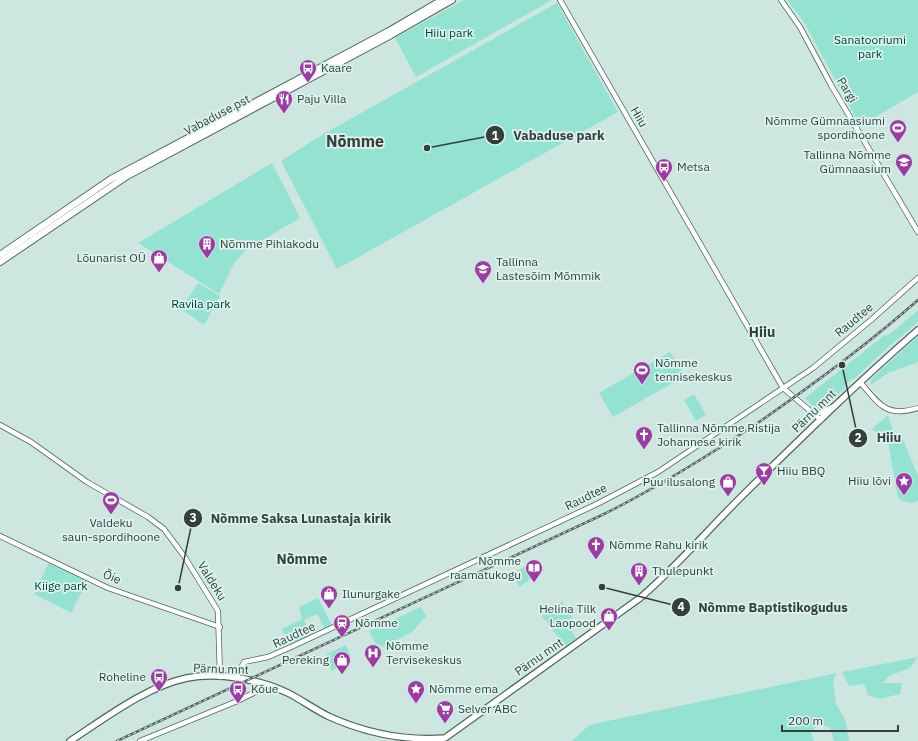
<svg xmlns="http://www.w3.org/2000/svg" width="918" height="741" viewBox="0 0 918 741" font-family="'IBM Plex Sans',sans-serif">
<rect width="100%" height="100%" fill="#cee6e0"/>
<g fill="#94e3d2">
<path d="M464 0H552L416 77 395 38Z"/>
<path d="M787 0H918V92L860 126 804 22Z"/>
<path d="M557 3 618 112 337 269 281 161 320 136Z"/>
<path d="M272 163 300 218 247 249 234 263 219 294 138 243Z"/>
<path d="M198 283 220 296 204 325 181 309Z"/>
<path d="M918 310V322L885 350 856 377 845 384V388L823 409 817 410 805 398 885 335H889Z"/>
<path d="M918 336V362L888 373 871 385V379Z"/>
<path d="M670 352 685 376 613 417 599 393Z"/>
<path d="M694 394 706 415 696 421 684 400Z"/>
<path d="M888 415 896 440H903L918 476V501C909 505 905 502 898 498L888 442 872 429Z"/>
<path d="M50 560 89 578 71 613 34 594Z"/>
<path d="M527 566 534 576 520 587 511 574Z"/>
<path d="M318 598 333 627 326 631 317 614 304 620 312 637 291 647 282 629 302 619 299 607Z"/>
<path d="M562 601 572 617 566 622 576 638 565 646 542 616Z"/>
<path d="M421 607 426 616 412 632 384 647 375 643 369 631Z"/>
<path d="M346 645 351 656 347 659 348 663 331 671 326 654Z"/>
<path d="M918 657 910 668 889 676 883 683H902L900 694 880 699 868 695 864 684 849 686 842 672Z"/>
<path d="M837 673 833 680 836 704 845 719 849 741H834L830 727 818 725 811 732 814 741H572L588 726 598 723Z"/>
</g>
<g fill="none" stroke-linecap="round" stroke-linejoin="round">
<g stroke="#516661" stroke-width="6">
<g id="minor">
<path d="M560 0 783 388 821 420"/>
<path d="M781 0 800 27 831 85 918 232"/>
<path d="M860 382C879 404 886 418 918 408"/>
<path d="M814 413H820L832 407"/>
<path d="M0 425 31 442 87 482 148 517 164 529 184 556 218 611 220 677"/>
<path d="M0 536 108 588 220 627"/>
<path d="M236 678 244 662 268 657 291 647 597 504 658 472 813 368 871 320 918 278"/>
<path d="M140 741 235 702 270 685"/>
</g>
</g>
<g stroke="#516661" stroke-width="8">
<path id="major" d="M70 741C104 719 147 686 187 678 218 672 259 679 288 693 302 700 315 710 330 717 366 733 406 741 445 738L640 598C676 567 707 531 741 497 799 440 857 383 918 330"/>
</g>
<g stroke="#516661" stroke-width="8">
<g id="highway">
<path d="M0 255 111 179 389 31 442 0"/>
<path d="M0 262 127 176 391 35 452 0"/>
</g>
</g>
<use href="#minor" stroke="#fff" stroke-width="4.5"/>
<use href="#major" stroke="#fff" stroke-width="5.5"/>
<use href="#highway" stroke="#fff" stroke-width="6"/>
<g stroke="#596663" stroke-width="2.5">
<path id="rail" d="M117 741 602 515C657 488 708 456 759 422 814 384 868 344 918 300"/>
</g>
<use href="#rail" stroke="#dbf3ed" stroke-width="1" stroke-dasharray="3" stroke-linecap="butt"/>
</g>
<defs>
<g id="bus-pin" transform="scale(0.9)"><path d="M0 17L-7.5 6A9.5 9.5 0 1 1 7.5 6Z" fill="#9c3ba3" stroke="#dbf3ed"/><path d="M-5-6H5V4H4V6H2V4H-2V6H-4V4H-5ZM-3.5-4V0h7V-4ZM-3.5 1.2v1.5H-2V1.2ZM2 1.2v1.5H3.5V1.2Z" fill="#fff"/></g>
<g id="restaurant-pin" transform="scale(0.9)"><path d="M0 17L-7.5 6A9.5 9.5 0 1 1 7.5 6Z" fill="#9c3ba3" stroke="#dbf3ed"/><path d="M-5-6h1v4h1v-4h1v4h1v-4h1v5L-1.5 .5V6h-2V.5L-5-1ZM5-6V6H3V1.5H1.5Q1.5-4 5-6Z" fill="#fff"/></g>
<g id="stadium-pin" transform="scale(0.9)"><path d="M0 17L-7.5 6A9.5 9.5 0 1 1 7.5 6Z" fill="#9c3ba3" stroke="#dbf3ed"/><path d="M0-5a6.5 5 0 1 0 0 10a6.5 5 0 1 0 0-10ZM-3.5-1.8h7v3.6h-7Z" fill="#fff"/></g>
<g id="school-pin" transform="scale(0.9)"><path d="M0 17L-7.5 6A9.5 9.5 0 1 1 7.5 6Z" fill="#9c3ba3" stroke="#dbf3ed"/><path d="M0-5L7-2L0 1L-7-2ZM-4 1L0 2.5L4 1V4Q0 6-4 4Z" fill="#fff"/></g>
<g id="building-pin" transform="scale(0.9)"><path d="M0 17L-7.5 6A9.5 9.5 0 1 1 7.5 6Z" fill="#9c3ba3" stroke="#dbf3ed"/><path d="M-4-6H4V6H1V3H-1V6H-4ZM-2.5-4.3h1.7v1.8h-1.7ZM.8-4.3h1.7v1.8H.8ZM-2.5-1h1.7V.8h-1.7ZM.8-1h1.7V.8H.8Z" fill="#fff"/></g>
<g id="shop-pin" transform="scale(0.9)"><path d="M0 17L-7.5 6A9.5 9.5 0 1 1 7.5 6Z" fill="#9c3ba3" stroke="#dbf3ed"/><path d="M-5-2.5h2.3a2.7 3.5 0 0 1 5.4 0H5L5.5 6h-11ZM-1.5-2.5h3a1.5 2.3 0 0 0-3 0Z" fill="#fff"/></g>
<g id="church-pin" transform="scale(0.9)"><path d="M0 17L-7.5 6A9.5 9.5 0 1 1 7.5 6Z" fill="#9c3ba3" stroke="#dbf3ed"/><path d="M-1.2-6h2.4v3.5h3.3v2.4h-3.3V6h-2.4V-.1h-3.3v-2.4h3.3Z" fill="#fff"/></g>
<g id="bar-pin" transform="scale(0.9)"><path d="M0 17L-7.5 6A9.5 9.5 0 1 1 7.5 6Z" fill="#9c3ba3" stroke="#dbf3ed"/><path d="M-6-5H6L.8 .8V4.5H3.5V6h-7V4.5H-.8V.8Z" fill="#fff"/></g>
<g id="sight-pin" transform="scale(0.9)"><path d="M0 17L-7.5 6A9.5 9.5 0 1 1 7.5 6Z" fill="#9c3ba3" stroke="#dbf3ed"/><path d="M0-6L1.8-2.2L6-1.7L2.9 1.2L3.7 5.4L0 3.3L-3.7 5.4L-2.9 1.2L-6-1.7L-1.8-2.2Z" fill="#fff"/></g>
<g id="library-pin" transform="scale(0.9)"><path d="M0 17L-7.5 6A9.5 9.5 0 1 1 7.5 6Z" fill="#9c3ba3" stroke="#dbf3ed"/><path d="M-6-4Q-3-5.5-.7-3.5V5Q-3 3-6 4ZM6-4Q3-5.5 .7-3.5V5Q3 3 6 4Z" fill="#fff"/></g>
<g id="station-pin" transform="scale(0.9)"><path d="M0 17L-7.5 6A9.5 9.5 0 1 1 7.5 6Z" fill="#9c3ba3" stroke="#dbf3ed"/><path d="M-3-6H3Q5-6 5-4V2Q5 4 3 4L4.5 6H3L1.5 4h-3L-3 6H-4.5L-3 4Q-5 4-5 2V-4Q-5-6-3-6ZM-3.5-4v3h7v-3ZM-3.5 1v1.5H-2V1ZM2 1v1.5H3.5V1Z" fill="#fff"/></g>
<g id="hospital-pin" transform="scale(0.9)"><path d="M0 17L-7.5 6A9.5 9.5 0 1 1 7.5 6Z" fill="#9c3ba3" stroke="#dbf3ed"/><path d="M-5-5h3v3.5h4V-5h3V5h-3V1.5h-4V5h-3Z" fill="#fff"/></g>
<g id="supermarket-pin" transform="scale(0.9)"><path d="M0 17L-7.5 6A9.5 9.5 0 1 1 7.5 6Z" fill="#9c3ba3" stroke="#dbf3ed"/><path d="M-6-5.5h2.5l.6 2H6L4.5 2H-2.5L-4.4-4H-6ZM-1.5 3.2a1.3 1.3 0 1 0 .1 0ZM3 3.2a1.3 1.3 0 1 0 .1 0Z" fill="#fff"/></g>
</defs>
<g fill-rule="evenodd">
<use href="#bus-pin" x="308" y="68"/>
<use href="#restaurant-pin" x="284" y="99"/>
<use href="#stadium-pin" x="898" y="128"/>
<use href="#school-pin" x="904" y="162"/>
<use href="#bus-pin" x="664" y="167"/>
<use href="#building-pin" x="207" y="244"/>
<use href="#shop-pin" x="159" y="258"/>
<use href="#school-pin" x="483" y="269"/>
<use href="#stadium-pin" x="642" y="370"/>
<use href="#church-pin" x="644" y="435"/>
<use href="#bar-pin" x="764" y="471"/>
<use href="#sight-pin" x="904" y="481"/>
<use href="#shop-pin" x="728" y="482"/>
<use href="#stadium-pin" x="111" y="500"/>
<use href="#church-pin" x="596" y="545"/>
<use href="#library-pin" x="534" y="568"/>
<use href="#building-pin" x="639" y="571"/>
<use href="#shop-pin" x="329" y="594"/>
<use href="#shop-pin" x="609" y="616"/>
<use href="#station-pin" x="342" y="623"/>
<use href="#hospital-pin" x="373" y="653"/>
<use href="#shop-pin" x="342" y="660"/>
<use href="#bus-pin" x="159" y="677"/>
<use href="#bus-pin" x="238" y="689"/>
<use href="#sight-pin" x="416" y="689"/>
<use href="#supermarket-pin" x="445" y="709"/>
</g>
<g text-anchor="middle" stroke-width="3.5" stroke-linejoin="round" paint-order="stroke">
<g font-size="12" fill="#004037" stroke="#dbf3ed">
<text x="449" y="37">Hiiu park</text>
<text x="870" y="44">Sanatooriumi<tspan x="870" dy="14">park</tspan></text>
<text x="201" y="308">Ravila park</text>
<text x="61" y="590">Kiige park</text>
</g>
<g font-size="12" fill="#353f3c" stroke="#dbf3ed" text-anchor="start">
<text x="321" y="72">Kaare</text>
<text x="297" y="103">Paju Villa</text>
<text x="885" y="125" text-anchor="end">Nõmme Gümnaasiumi<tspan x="885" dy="14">spordihoone</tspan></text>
<text x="891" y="159" text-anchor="end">Tallinna Nõmme<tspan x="891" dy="14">Gümnaasium</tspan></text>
<text x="677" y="171">Metsa</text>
<text x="220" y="248">Nõmme Pihlakodu</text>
<text x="146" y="262" text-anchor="end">Lõunarist OÜ</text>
<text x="496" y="266">Tallinna<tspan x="496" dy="14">Lastesõim Mõmmik</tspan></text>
<text x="655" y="367">Nõmme<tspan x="655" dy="14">tennisekeskus</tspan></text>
<text x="657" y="432">Tallinna Nõmme Ristija<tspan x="657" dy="14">Johannese kirik</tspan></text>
<text x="777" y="475">Hiiu BBQ</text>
<text x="891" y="485" text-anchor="end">Hiiu lõvi</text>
<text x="715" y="486" text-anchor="end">Puu ilusalong</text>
<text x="111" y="527" text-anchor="middle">Valdeku<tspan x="111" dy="14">saun-spordihoone</tspan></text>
<text x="609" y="549">Nõmme Rahu kirik</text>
<text x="521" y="565" text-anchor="end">Nõmme<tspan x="521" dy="14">raamatukogu</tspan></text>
<text x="652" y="575">Thulepunkt</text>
<text x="342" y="598">Ilunurgake</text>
<text x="596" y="613" text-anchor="end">Helina Tilk<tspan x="596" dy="14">Laopood</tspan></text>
<text x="355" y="627">Nõmme</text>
<text x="386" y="650">Nõmme<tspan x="386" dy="14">Tervisekeskus</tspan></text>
<text x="329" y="664" text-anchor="end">Pereking</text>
<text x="146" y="681" text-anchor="end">Roheline</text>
<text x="251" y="693">Kõue</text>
<text x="429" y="693">Nõmme ema</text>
<text x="458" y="713">Selver ABC</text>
</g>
<g font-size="12" fill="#353f3c" stroke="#dbf3ed">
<text transform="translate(847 90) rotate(59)" y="4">Pargi</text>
<text transform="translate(217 115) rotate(-28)" y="4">Vabaduse pst</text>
<text transform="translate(639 117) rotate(60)" y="4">Hiiu</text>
<text transform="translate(854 320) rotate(-40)" y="4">Raudtee</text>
<text transform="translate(814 411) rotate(-44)" y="4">Pärnu mnt</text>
<text transform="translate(586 497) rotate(-26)" y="4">Raudtee</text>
<text transform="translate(112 577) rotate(23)" y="4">Õie</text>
<text transform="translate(212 581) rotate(58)" y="4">Valdeku</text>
<text transform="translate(294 635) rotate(-25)" y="4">Raudtee</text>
<text transform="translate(539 657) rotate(-35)" y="4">Pärnu mnt</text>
<text transform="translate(221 669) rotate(2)" y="4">Pärnu mnt</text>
</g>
<g font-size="14" font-weight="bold" fill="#353f3c" stroke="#dbf3ed">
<text x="762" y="337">Hiiu</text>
<text x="302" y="564">Nõmme</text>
</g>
<g font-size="16" font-weight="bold" fill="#353f3c" stroke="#dbf3ed">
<text x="355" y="147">Nõmme</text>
</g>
</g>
<path fill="none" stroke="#353f3c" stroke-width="1.5" d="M427 148L495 135M842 365L858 438M178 588L193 518M602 587L681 607"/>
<g fill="#353f3c" stroke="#dbf3ed" stroke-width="1.5">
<circle cx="427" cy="148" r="4"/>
<circle cx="842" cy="365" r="4"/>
<circle cx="178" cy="588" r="4"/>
<circle cx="602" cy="587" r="4"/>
<circle cx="495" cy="135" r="10"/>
<circle cx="858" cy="438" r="10"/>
<circle cx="193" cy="518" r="10"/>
<circle cx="681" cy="607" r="10"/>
</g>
<g font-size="12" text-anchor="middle" font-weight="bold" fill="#fff">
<text x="495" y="140">1</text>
<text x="858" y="442">2</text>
<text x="193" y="522">3</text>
<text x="681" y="611">4</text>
</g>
<g font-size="13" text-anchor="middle" font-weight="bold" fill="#353f3c" stroke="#dbf3ed" stroke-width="3.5" stroke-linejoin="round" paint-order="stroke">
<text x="559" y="140">Vabaduse park</text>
<text x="889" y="442">Hiiu</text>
<text x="301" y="523">Nõmme Saksa Lunastaja kirik</text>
<text x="773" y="612">Nõmme Baptistikogudus</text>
</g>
<path d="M782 725v6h116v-6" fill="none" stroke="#353f3c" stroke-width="2"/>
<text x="788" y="725" font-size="12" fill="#353f3c" stroke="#dbf3ed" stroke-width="3" paint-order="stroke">200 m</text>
</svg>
